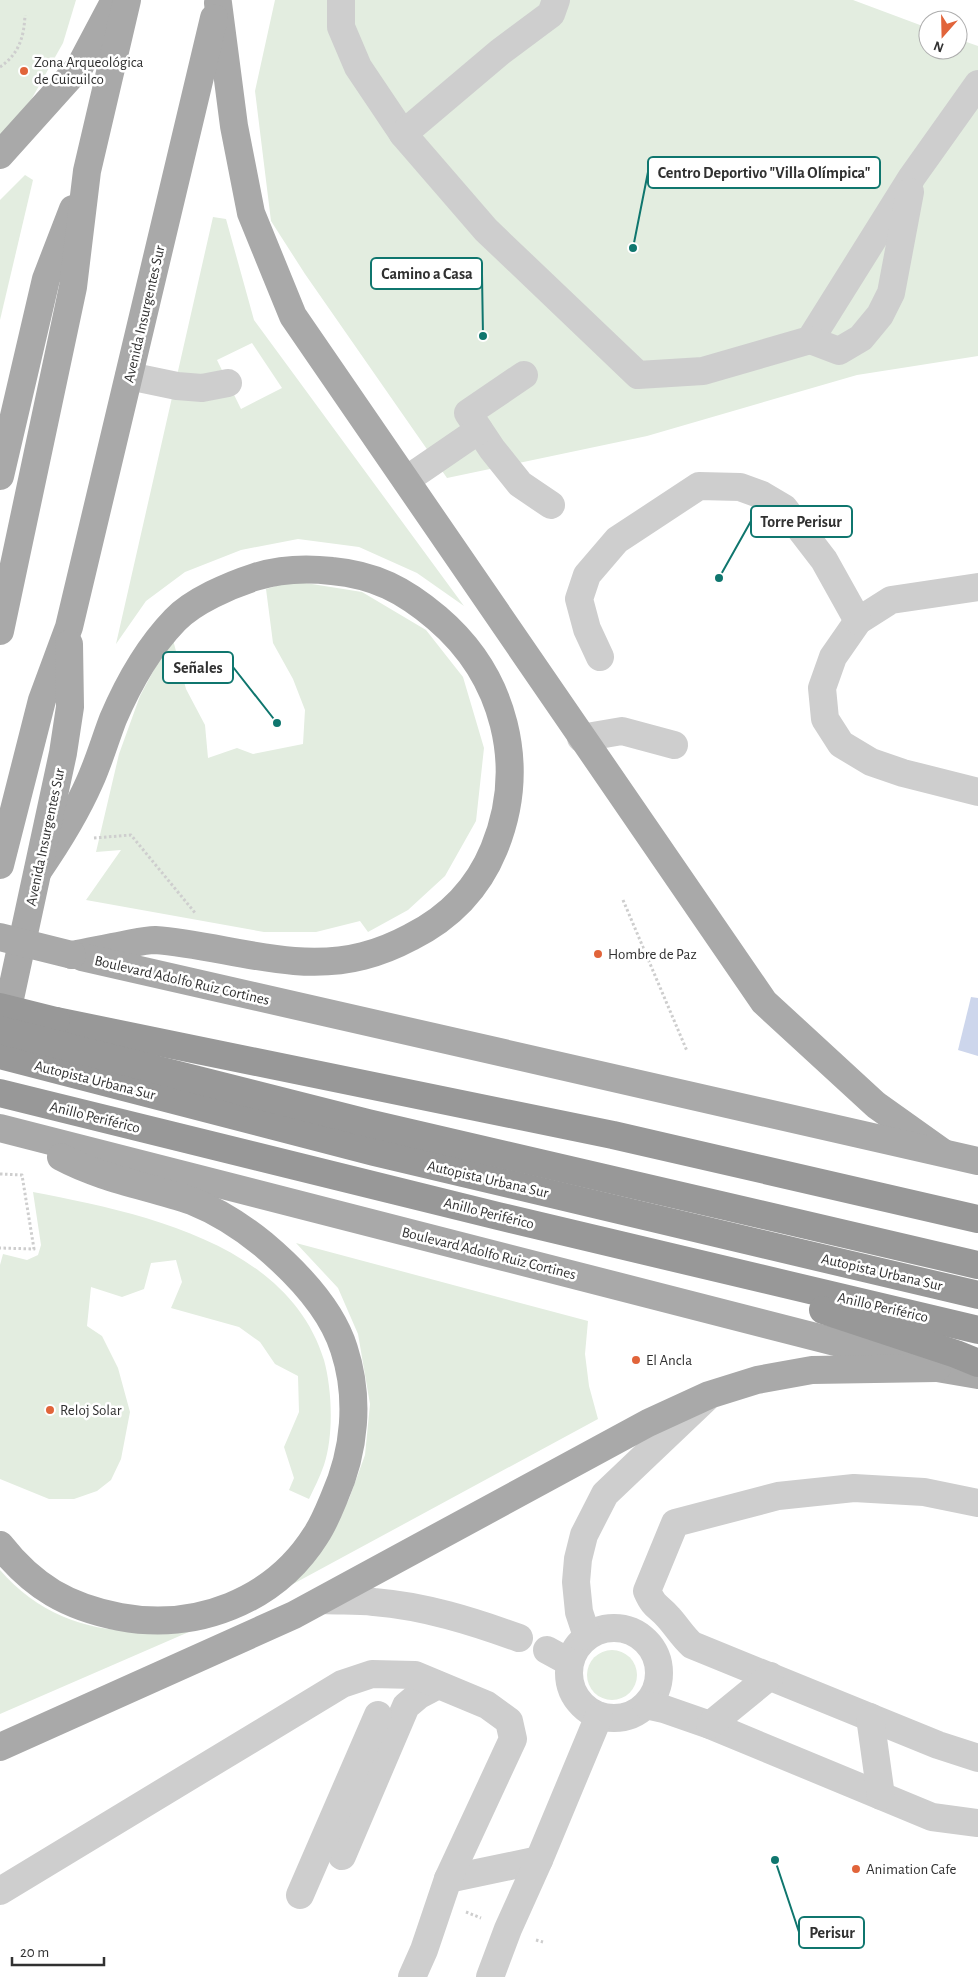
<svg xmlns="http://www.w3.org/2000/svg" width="978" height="1977" viewBox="0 0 978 1977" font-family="'Alegreya Sans',sans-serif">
<rect width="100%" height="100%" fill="#fff"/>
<g fill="#e3ede0" fill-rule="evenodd">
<path d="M0 0H76L63 43 31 100 0 136Z"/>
<path d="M275 0H853L928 28V50H958V39L978 46V356L857 375 647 436 447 478 305 274 271 221 255 91Z"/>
<path d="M25 175 33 180 0 320V200Z"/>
<path d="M213 217 226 219 254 320 464 606 417 573 359 547 298 539 241 550 185 572 146 601 116 644ZM252 343 282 388 241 409 217 360Z"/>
<path d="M293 581 362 592 426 630 463 677 484 748 476 821 445 876 408 910 368 932 360 921 316 932H264L86 900 121 850 96 852 119 754 140 696 172 636 186 689 205 725 208 758 237 748 253 754 303 744 305 710 293 679 273 643 266 589Z"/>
<path d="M33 1192C137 1212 288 1242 324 1360 332 1389 334 1435 324 1465 320 1477 314 1488 309 1499L289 1490 294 1478 284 1447 299 1412 298 1376 275 1364 260 1342 239 1327 171 1308 182 1282 176 1260 151 1263 144 1289 122 1297 91 1287 87 1326 102 1336 118 1368 130 1412 121 1459 111 1480 97 1491 74 1499H49L0 1479V1265L3 1254 27 1260 38 1255 41 1245Z"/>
<path d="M296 1243 588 1321 585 1354 589 1386 598 1419 282 1590 322 1549 349 1499 365 1455 370 1404 358 1334 338 1288Z"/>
<path d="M0 1570C42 1619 101 1637 165 1629 184 1627 202 1622 221 1618L0 1714Z"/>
<circle cx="612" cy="1675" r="25"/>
</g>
<path fill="#cdd6ec" d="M971 997 978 998V1056L958 1050Z"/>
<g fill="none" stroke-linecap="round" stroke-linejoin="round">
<g stroke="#cecece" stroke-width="3" stroke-dasharray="2.5 2.5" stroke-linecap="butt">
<path d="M0 67C19 54 24 37 25 15"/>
<path d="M94 838 131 835 196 914"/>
<path d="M623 900 687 1051"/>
<path d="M0 1174 22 1175 34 1249 0 1248"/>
<path d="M466 1912 481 1918"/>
<path d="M536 1940 543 1942"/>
</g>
<g stroke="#cecece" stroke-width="28">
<path d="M341 0V27L358 67 403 134"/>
<path d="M556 0 551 14 500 52 403 134 486 230 638 375 703 371 810 340 912 177 978 84"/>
<path d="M810 340 839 351 861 338 880 315 891 293 910 192"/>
<path d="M524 375 468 413 492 449 520 484 551 505"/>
<path d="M129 376 177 386 202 388 228 383"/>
<path d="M406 480 479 430"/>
<path d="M978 587 891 600 858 621 833 657 822 688 825 719 841 744 871 762 903 773 978 792"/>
<path d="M600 657 587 629 579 599 587 575 617 540 699 486 740 487 762 495 784 508 824 560 858 621"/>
<path d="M581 738 622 731 674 745"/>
<path d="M978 1503 924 1492 854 1488 778 1496 675 1523 647 1591C655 1609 658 1605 669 1618 677 1627 683 1637 692 1645L938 1745 978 1758"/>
<path d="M323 1600C340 1601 357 1600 374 1602 424 1606 472 1621 519 1638"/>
<circle cx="614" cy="1673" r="45"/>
<path d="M587 1636 579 1612 576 1582 578 1559 584 1535 605 1494 706 1398"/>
<path d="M547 1650 569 1662"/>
<path d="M646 1705 664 1709 710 1725 932 1817 978 1823"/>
<path d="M870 1717 881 1796"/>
<path d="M710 1725 770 1676"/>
<path d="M342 1856 406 1706 419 1695 438 1685"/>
<path d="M448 1879 539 1860"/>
<path d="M0 1891 342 1684 372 1674 415 1675 487 1705 509 1721 513 1739 448 1879 424 1950 412 1977"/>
<path d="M300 1895 378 1715"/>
<path d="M490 1977 508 1929 539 1860 599 1716"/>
</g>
<g stroke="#a9a9a9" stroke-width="28">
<path d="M218 3 234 126 251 213 293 316 764 1002 876 1105 942 1152"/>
<path d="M0 155 80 66 115 0"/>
<path d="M0 476 46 279 73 209"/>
<path d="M0 631 73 287 87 171 127 0"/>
<path d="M0 865 42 700 69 627 214 18"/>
<path d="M38 871C58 842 76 813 90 781 99 761 105 740 113 719 128 684 148 648 175 620 193 601 230 585 255 577 280 569 306 568 332 571 375 575 404 590 437 618 505 676 528 766 494 849 478 888 449 918 411 937 396 945 379 952 363 956 294 974 224 945 155 940 145 940 134 943 123 945 106 948 89 952 72 955"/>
<path d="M82 957 978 1161"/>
<path d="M3 1031 63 753 70 707 69 644"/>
<path d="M0 1128 937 1368 978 1375"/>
<path d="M0 1545C33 1587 68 1607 120 1617 195 1631 274 1602 316 1535 324 1523 329 1510 334 1498 355 1451 360 1398 344 1349 331 1307 295 1271 263 1244 242 1227 217 1211 192 1201 148 1186 102 1179 61 1157"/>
<path d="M0 1747 294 1615 648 1423 709 1395 757 1380 812 1370 937 1368"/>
</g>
<g stroke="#989898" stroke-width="28">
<path d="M56 1021 613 1135 978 1219"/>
<path d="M0 1055 374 1152 978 1295"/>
<path d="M0 1093 498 1216 978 1330"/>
<path d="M823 1310 956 1354 978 1363"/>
</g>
<path stroke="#a9a9a9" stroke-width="28" d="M0 937 72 955"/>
<g stroke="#989898" stroke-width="28">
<path d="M0 1007 56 1021"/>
<path d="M0 1030 368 1123 978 1265"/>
</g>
</g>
<g fill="#e1643a" stroke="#fff" stroke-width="2">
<circle cx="24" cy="71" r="5"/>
<circle cx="598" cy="954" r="5"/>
<circle cx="636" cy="1360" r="5"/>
<circle cx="50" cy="1410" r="5"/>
<circle cx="856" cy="1869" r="5"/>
</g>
<g text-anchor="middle" stroke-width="5" stroke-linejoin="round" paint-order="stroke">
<g font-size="15" fill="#313131" stroke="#fff" text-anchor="start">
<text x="34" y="67">Zona Arqueológica<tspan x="34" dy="17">de Cuicuilco</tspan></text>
<text x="608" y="959">Hombre de Paz</text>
<text x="646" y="1365">El Ancla</text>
<text x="60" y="1415">Reloj Solar</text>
<text x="866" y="1874">Animation Cafe</text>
</g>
<g font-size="15" fill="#313131" stroke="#fff">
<text transform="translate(144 314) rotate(-77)" y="5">Avenida Insurgentes Sur</text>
<text transform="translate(45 837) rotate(-78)" y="5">Avenida Insurgentes Sur</text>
<text transform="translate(182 980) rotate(13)" y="5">Boulevard Adolfo Ruiz Cortines</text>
<text transform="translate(95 1080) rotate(14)" y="5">Autopista Urbana Sur</text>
<text transform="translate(95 1117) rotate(14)" y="5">Anillo Periférico</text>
<text transform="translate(488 1179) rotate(13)" y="5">Autopista Urbana Sur</text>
<text transform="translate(489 1213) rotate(14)" y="5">Anillo Periférico</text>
<text transform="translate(489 1253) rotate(14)" y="5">Boulevard Adolfo Ruiz Cortines</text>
<text transform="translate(882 1272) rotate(13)" y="5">Autopista Urbana Sur</text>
<text transform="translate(883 1307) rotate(13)" y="5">Anillo Periférico</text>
</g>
</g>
<path fill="none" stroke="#0f766e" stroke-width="2" d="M633 248L648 172M483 336L482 274M719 578L751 521M277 723L233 667M775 1860L799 1932"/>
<g fill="#0f766e" stroke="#fff" stroke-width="2">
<circle cx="633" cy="248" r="5"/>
<circle cx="483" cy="336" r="5"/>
<circle cx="719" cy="578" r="5"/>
<circle cx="277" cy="723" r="5"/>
<circle cx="775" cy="1860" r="5"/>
</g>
<g fill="#fff" stroke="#0f766e" stroke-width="2">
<rect x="648" y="157" width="232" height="31" rx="5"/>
<rect x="371" y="258" width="111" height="31" rx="5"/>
<rect x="751" y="506" width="101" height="31" rx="5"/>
<rect x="163" y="652" width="70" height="31" rx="5"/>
<rect x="799" y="1917" width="65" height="31" rx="5"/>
</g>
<g font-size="16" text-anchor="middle" font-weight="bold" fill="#313131">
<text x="764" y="178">Centro Deportivo "Villa Olímpica"</text>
<text x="427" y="279">Camino a Casa</text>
<text x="801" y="527">Torre Perisur</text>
<text x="198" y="673">Señales</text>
<text x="832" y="1938">Perisur</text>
</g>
<g transform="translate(943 35) rotate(200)"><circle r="24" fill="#ffffff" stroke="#adadad"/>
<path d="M0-4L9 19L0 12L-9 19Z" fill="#e1643a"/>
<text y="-8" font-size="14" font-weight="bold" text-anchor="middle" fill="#313131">N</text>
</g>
<path d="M12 1957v8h92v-8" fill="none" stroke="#313131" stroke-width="2.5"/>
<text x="20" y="1957" font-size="15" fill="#313131" stroke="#ffffff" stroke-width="4" paint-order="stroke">20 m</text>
</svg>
